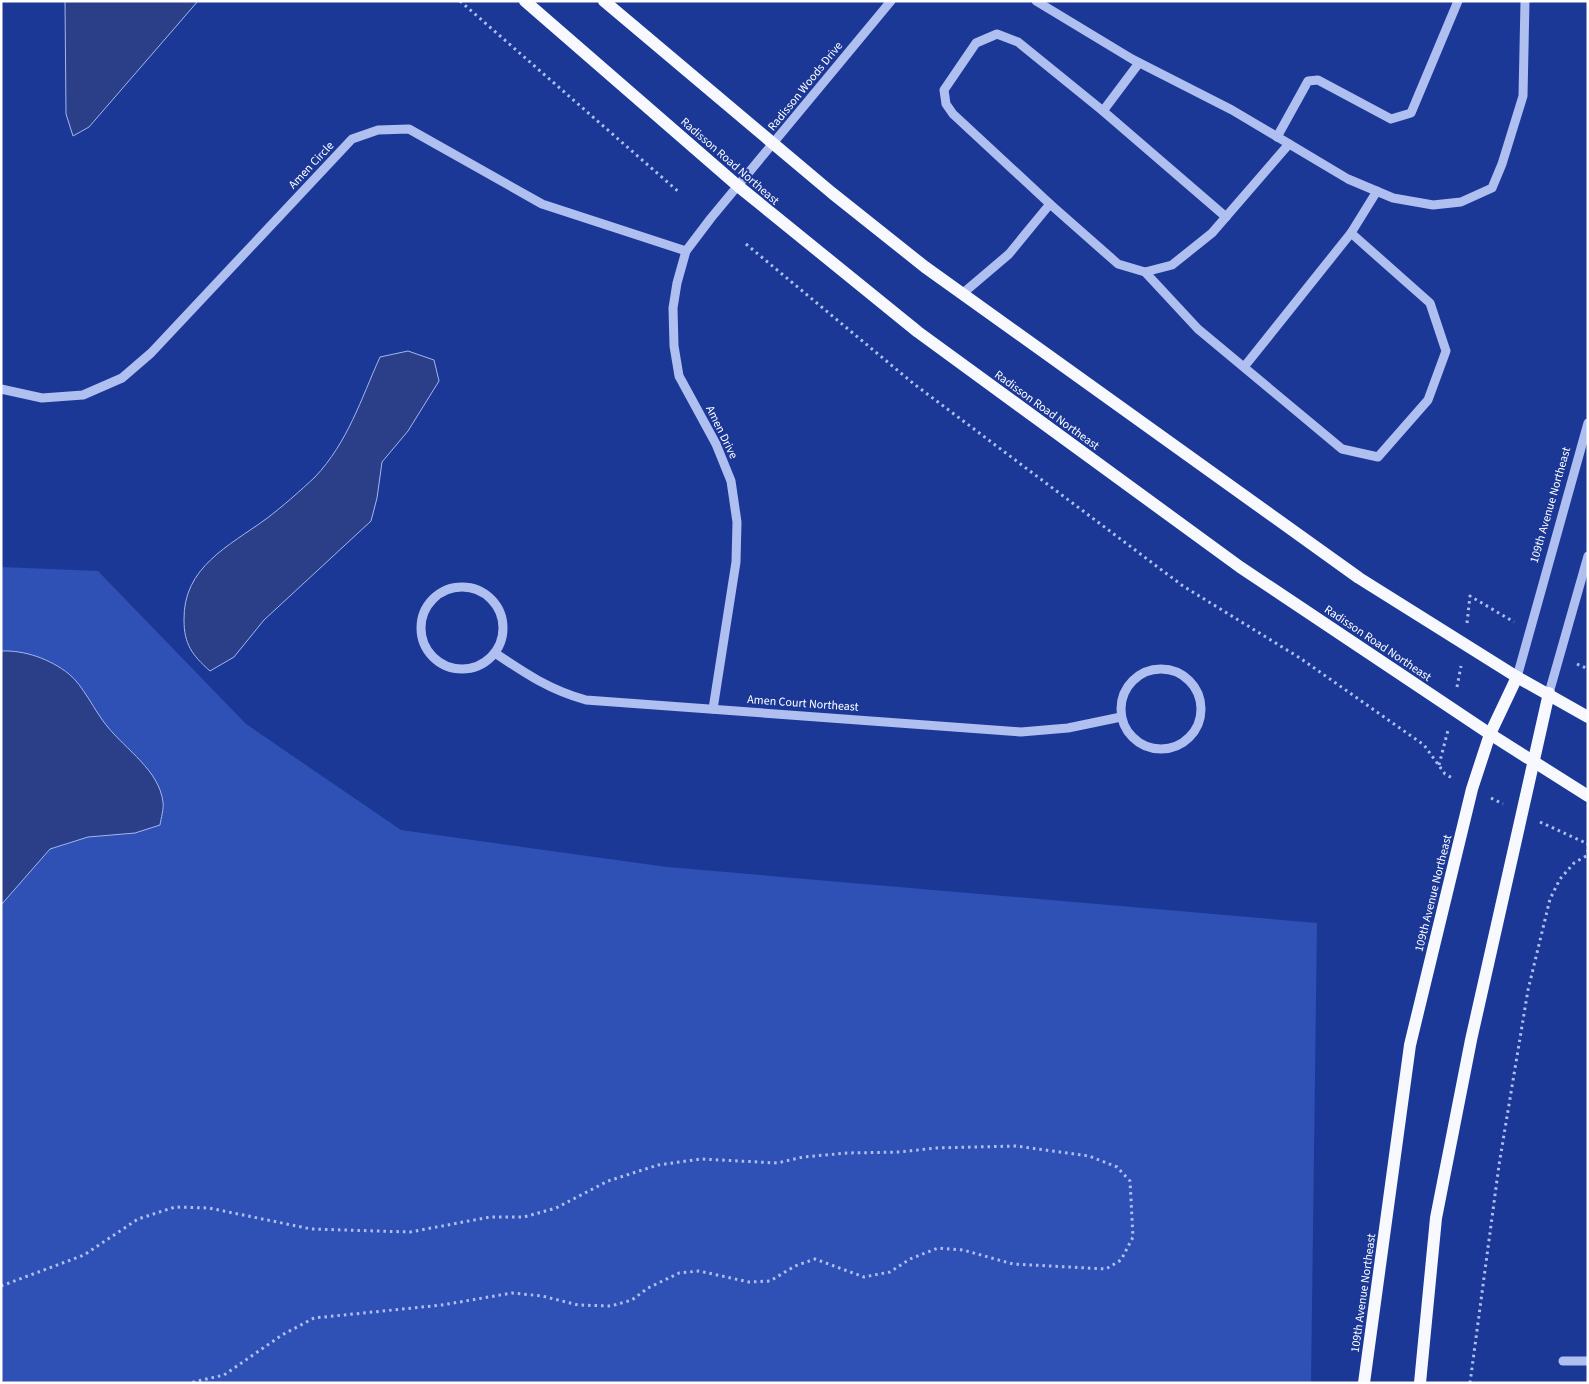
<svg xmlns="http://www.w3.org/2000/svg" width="1589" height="1384" viewBox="0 0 1589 1384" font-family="'Source Sans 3',sans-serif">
<rect width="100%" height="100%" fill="#1b3897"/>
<path fill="#2f50b4" d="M1 567 98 571 246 724 401 830 667 867 1317 923 1311 1383H1Z"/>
<g fill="#2a3f87" stroke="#a2b7f2">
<path d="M65 1H198L89 127 73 136 66 114Z"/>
<path d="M408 351 434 360 439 381 408 431 382 462 377 498 371 521 264 620 234 657 210 671C192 655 184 644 184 620 183 567 229 546 266 519 282 507 300 491 315 477 348 442 361 399 380 357Z"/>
<path d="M1 651C25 650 50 659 69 674 83 685 95 712 107 726 126 750 159 770 163 802 164 809 161 818 160 825L135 833 88 837 50 849 1 905Z"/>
</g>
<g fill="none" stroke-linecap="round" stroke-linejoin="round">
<g stroke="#afbff0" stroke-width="3" stroke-dasharray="2.5 4" stroke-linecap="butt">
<path d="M460 1 680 193"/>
<path d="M746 244 914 384 1183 586 1300 658 1424 745 1445 774 1454 779"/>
<path d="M1467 623 1470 596 1514 622"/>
<path d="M1577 664 1588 669"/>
<path d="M1457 687 1461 666"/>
<path d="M1439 765 1448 730"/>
<path d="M1491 798 1503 804"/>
<path d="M1540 822 1588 844"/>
<path d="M1588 843V852"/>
<path d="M1 1286 84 1255 138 1219 175 1207 209 1208 311 1229 410 1232 490 1217H524L556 1208 608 1181 658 1165 701 1159 777 1163 803 1157 847 1153 900 1152 935 1148 1016 1146 1089 1156 1117 1167 1130 1181 1133 1237 1121 1260 1106 1269 1013 1264 963 1250 938 1248 910 1259 890 1272 864 1277 815 1259 795 1266 770 1281 749 1282 699 1271 679 1273 648 1288 632 1300 611 1306 578 1305 542 1296 512 1293 442 1305 314 1318 282 1335 224 1375 189 1383"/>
<path d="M1470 1383 1499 1165 1528 990 1550 899 1560 879 1574 863 1588 855"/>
</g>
<g stroke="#afbff0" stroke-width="9">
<path d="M1036 1 1132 59 1232 110 1348 179 1393 198 1433 205 1461 202 1492 188 1502 164 1523 96 1525 1"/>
<path d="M1139 63 1103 111 1226 217"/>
<path d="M1277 137 1308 81 1318 80 1391 119 1411 113 1458 1"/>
<path d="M1050 204 953 114 946 104 944 90 976 43 997 34 1018 42 1103 111"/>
<path d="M1145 272 1198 329 1342 449 1378 457 1428 400 1446 351 1430 303 1351 233 1377 191"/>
<path d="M962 294 1009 254 1050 204 1118 264 1145 272 1172 265 1212 233 1289 144"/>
<path d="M1244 367 1351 233"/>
<path d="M1 389 42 398 83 395 122 378 151 353 352 139 378 130 409 129 542 204 686 251"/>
<circle cx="462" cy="628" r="41"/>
<path d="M495 653C526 674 550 690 586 700L1021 732 1068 728 1121 717"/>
<circle cx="1161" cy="709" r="40"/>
<path d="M1517 677 1588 423"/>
<path d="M1549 693 1588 556"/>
<path d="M713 709 736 562 737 522 731 481 716 444 679 376 674 346 673 308 677 283 686 251 711 218 891 1"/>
<path d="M1563 1361H1588"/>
</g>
<g stroke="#f8f9ff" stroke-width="12">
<path d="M525 1 738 186 918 332 1240 567 1490 734 1588 796"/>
<path d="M604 1 832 193 925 267 1359 578 1517 677 1588 717"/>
<path d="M1364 1383 1410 1045 1472 789 1490 734 1517 677"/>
<path d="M1420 1383 1436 1218 1471 1040 1549 693"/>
</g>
</g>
<g text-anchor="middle" stroke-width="4" stroke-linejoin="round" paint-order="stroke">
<g font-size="12" fill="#fff" stroke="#1b3897">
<text transform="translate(805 86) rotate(-51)" y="4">Radisson Woods Drive</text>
<text transform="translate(730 161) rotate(41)" y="4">Radisson Road Northeast</text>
<text transform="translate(311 165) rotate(-47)" y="4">Amen Circle</text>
<text transform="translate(1047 410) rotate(36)" y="4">Radisson Road Northeast</text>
<text transform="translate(722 432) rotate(64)" y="4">Amen Drive</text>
<text transform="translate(1550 505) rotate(-74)" y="4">109th Avenue Northeast</text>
<text transform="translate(1378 643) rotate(34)" y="4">Radisson Road Northeast</text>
<text transform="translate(803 703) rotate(4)" y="4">Amen Court Northeast</text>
<text transform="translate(1433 893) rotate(-76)" y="4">109th Avenue Northeast</text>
<text transform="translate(1363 1293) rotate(-82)" y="4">109th Avenue Northeast</text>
</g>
</g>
<rect width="1589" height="1384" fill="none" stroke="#ffffff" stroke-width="5"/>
</svg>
